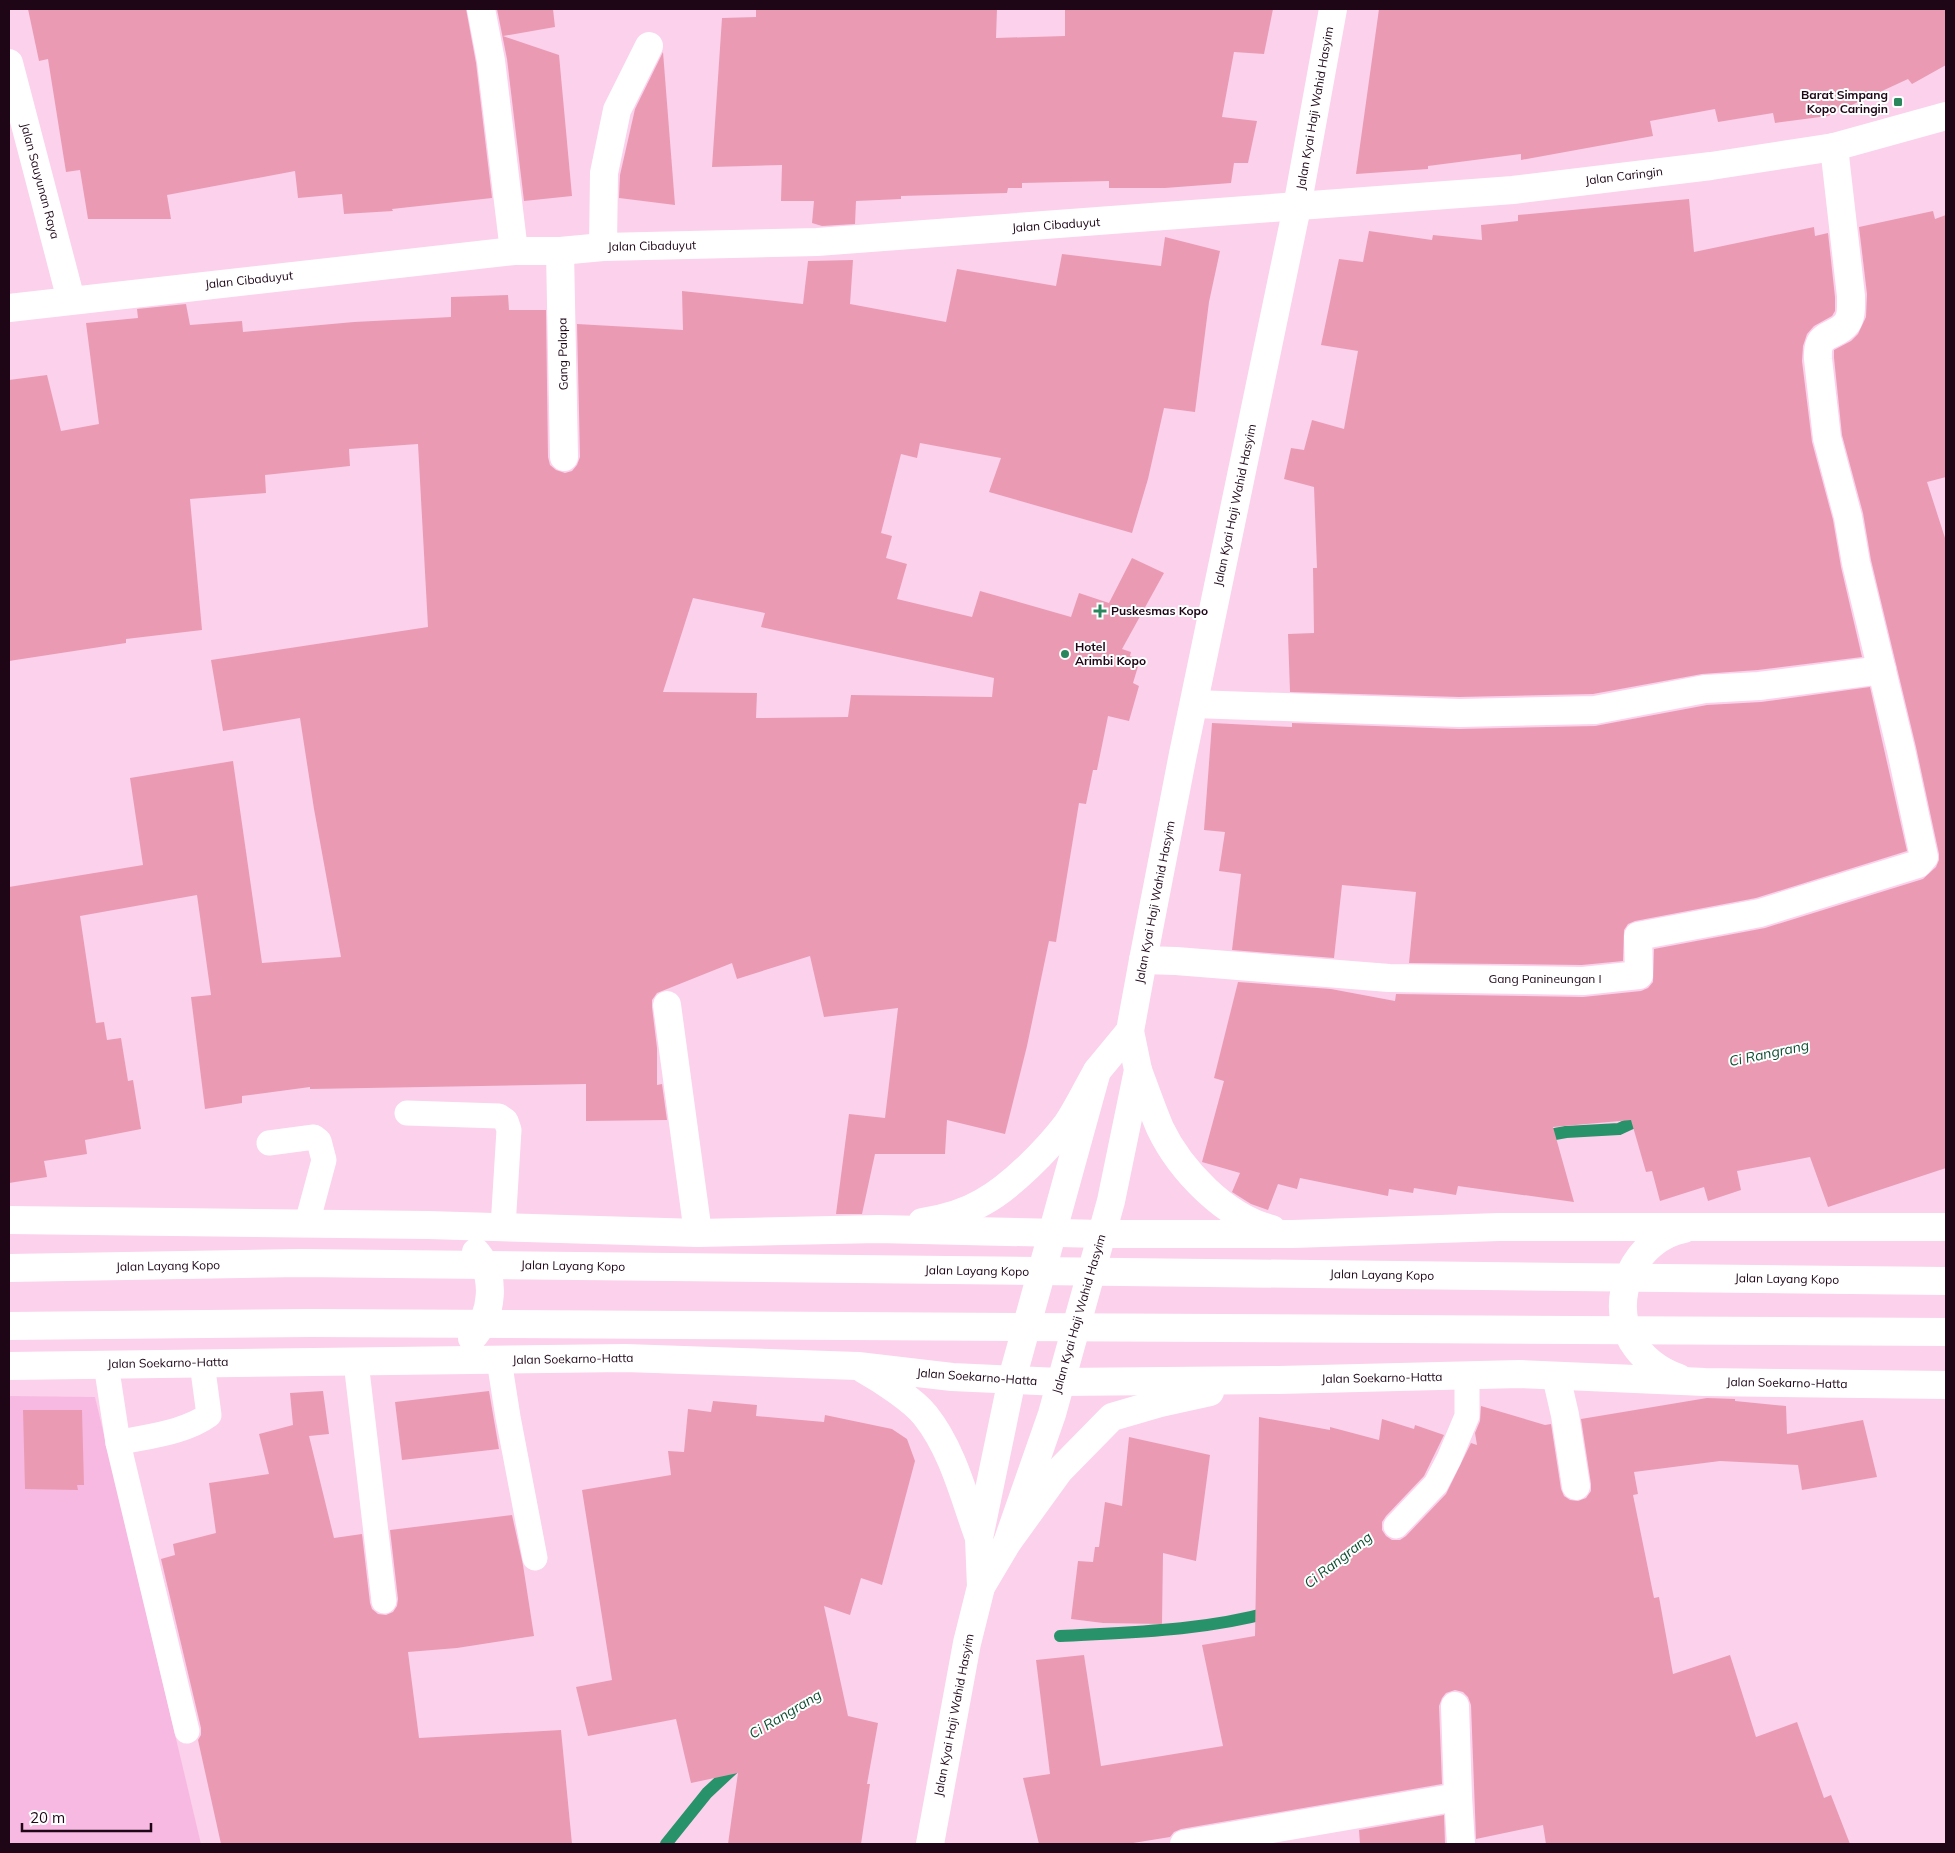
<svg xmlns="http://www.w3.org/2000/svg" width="1955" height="1853" viewBox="0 0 1955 1853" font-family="Mulish,sans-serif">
<rect width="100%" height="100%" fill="#fcd1ec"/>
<path fill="#f7b9e2" d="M9 1396 95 1397 201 1844H9Z"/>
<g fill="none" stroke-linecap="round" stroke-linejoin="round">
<g stroke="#28936a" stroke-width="12">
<path d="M1538 1137 1566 1132 1619 1129 1647 1116"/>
<path d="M1060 1636C1131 1632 1202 1631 1271 1612"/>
<path d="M666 1844 707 1793 737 1765"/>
</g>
</g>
<g fill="#ea9bb3" fill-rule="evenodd">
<path d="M28 9H466L476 63 492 198 392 209 393 211 344 214 342 194 298 198 295 171 167 195 171 219H88L80 170 66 172 48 59 39 61Z"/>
<path d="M497 9H553L555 27 503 36 559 55 572 196 524 201 507 59Z"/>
<path d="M756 9H997L996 38 1065 36V9H1273L1264 54 1234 52 1222 117 1257 121 1248 163H1234L1231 183 1165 188H1109V181L1022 183V188H1008L1007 193 901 196V199L856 201 855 224 822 226 812 223 814 201H781L782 165 712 167 722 18 756 17Z"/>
<path d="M1379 9H1946V65L1912 84 1908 79 1828 116 1775 123 1773 113 1718 122 1715 109 1650 121 1653 136 1521 160V154L1428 166V169L1356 174Z"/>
<path d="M663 52 675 205 619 198 620 175 635 109Z"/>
<path d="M1689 199 1694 252 1814 227 1815 236 1828 233 1835 297V311L1832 316 1814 326 1807 334 1803 346 1802 361 1812 442 1833 520 1841 567 1862 657 1758 670 1702 674 1593 694 1459 697 1290 692 1288 634 1314 633 1313 568H1317L1314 487 1284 479 1291 448 1304 450 1312 420 1344 429 1358 351 1321 345 1339 259 1363 262 1369 231 1432 240 1433 235 1482 240 1481 225 1518 221V215Z"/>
<path d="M1933 211 1935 219 1946 215V477L1927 482 1946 541V1168L1828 1207 1810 1157 1737 1171 1741 1190 1708 1201 1704 1187 1660 1201 1652 1171 1646 1172 1631 1120 1553 1127 1574 1202 1458 1186 1456 1195 1414 1188 1413 1193 1389 1189 1388 1196 1300 1178 1297 1189 1278 1184 1268 1210 1251 1204 1232 1192 1240 1173 1202 1162 1224 1081 1214 1078 1238 982 1331 989 1395 1001 1396 994 1583 997 1641 991 1648 988 1653 982 1654 949 1765 928 1923 879 1936 867 1939 860V854L1916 747 1871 560 1863 513 1842 435 1834 358V350L1851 341 1858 334 1866 317 1867 294 1859 227Z"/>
<path d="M1165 237 1220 251 1209 302 1195 412 1164 408 1148 479 1132 533 989 492 1001 458 920 443 917 458 901 454 881 533 892 536 886 558 907 564 897 599 972 617 980 591 1071 617 1079 593 1109 603 1132 558 1164 573 1122 649 1131 652 1130 656 1140 660 1133 683 1139 686 1129 721 1108 716 1097 770H1093L1086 804 1079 803 1056 942 1049 941 1027 1046 1005 1134 947 1120 945 1154H875L862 1214H836L849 1114 885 1118 898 1008 824 1017 810 956 737 979 732 963 657 993 652 1000V1007L657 1048V1085L662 1084 667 1120 586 1121V1084L310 1089V1087L242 1096V1103L205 1109 191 997 211 995 197 895 80 916 96 1023 104 1022 107 1040 121 1038 128 1081 133 1080 141 1129 85 1140 87 1154 44 1161 47 1177 9 1183V887L143 865 130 778 233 761 262 963 341 957 314 809 300 718 223 731 211 660 428 627 418 444 349 449 350 466 265 475 266 493 190 499 202 630 126 639V643L9 661V380L47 375 61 431 99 424 86 323 138 318 137 309 186 304 190 325 242 321 243 332 354 322 451 317V297L508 295 509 310H546L548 457 550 465 556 470 565 473 572 471 577 465 580 457 577 324 683 330 682 291 803 304 808 261 853 260 850 304 946 322 957 269 1056 286 1062 254 1161 266ZM693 598 765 613 761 627 994 678 992 697 851 695 848 717 756 718 757 693 663 692Z"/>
<path d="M1870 687 1907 851 1756 898 1635 921 1628 924 1624 930 1623 961 1582 965 1409 963 1416 892 1342 885 1334 958 1232 950 1241 874 1219 871 1225 832 1204 830 1212 723 1292 727V723L1459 729 1595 726 1707 705 1761 702Z"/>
<path d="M323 1391 329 1434 309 1436 334 1538 362 1534 370 1603 372 1609 378 1614 386 1615 393 1612 397 1606 398 1599 390 1530 512 1515 523 1565 534 1636 457 1648 408 1652 419 1738 561 1730 572 1844H221L198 1740 201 1735V1728L161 1559 175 1555 173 1544 216 1533 209 1483 269 1474 259 1434 293 1425 290 1393Z"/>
<path d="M489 1391 499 1449 402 1460 395 1402Z"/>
<path d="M1707 1398 1735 1399V1401L1786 1406 1787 1434 1863 1420 1877 1477 1802 1490 1798 1465 1720 1461 1634 1472 1638 1494 1633 1495 1654 1598 1659 1597 1673 1674 1730 1655 1756 1737 1797 1722 1824 1798 1831 1795 1850 1844H1546L1543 1825 1476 1839 1471 1705 1468 1697 1463 1692 1455 1690 1446 1693 1442 1698 1439 1706 1442 1784 1181 1829 1174 1832 1170 1837 1127 1844H1039L1023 1778 1050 1774 1036 1660 1084 1655 1101 1766 1223 1746 1202 1645 1255 1636 1259 1417 1330 1430V1427L1379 1440 1382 1419 1414 1429 1415 1425 1444 1435 1424 1476 1386 1516 1382 1522V1530L1386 1536 1392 1540H1400L1406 1536 1446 1494 1471 1443 1477 1445 1475 1433 1480 1421 1481 1406 1545 1425 1551 1424 1561 1489 1564 1496 1570 1500 1578 1501 1586 1498 1591 1491V1484L1581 1419Z"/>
<path d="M713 1401 757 1405 756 1416 824 1422 825 1415 892 1429 907 1439 915 1461 882 1585 861 1578 850 1615 824 1606 848 1716 878 1723 867 1784H870L861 1844H728L738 1773 691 1783 676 1719 588 1736 576 1687 612 1680 582 1490 671 1475 668 1451 684 1452 688 1409 711 1412Z"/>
<path d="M23 1410H82L84 1485H77L78 1490 25 1489Z"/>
<path d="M1129 1437 1210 1455 1196 1561 1163 1553 1162 1624 1103 1623 1071 1619 1078 1561 1093 1562 1095 1547H1099L1105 1502 1122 1506Z"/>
<path d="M1444 1815 1445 1844H1360L1359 1830Z"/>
</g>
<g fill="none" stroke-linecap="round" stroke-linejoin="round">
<g stroke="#fff" stroke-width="25">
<path d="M407 1113 499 1116 506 1121 509 1130 503 1227"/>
<path d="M269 1143 314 1137 319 1141 324 1160 307 1223"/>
<path d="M499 1360 508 1417 535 1558"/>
<path d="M356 1362 384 1601"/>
<path d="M106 1364 118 1443 187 1731"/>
<path d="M118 1443C148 1436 184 1433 209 1415L202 1363"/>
<path d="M1396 1526 1436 1484 1449 1459 1467 1416V1376"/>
</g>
<g stroke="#fff" stroke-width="28">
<path d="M481 9 491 61 514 251"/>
<path d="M9 63 71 300"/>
<path d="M603 247 604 173 617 110 649 46"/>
<path d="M560 251 564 457"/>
<path d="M1194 704 1459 713 1595 710 1705 689 1759 686 1882 670"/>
<path d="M1143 960 1176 961 1389 978 1583 981 1639 975 1638 936 1760 913 1918 864 1924 857 1901 750 1856 563 1848 517 1827 438 1818 359C1816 330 1835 339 1847 323 1852 316 1851 304 1851 296L1834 147"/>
<path d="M667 1005 698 1233"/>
<path d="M1556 1376 1565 1415 1576 1486"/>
<path d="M1455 1706 1458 1797"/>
<path d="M1184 1844 1458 1797 1461 1844"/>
</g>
<path stroke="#fff" stroke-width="28" d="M9 308 514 251H560L603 247 817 242 1513 190 1711 166 1834 147 1946 116"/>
<g stroke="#fff" stroke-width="28">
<path d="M981 1587 1007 1543 1052 1414 1111 1201 1138 1070 1130 1031 1143 960 1183 754 1297 207 1333 9"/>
<path d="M930 1844 967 1643 981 1587 979 1538 1012 1379 1097 1071 1130 1031"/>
</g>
<g stroke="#fff" stroke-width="28">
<path d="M1138 1070C1145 1089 1152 1109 1160 1128 1180 1170 1226 1218 1272 1229"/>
<path d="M9 1220 428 1225 698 1233 878 1229 1102 1234H1293L1499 1227H1946"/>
<path d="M922 1222C942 1219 966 1212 983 1202 1012 1186 1047 1150 1067 1124 1078 1108 1087 1088 1097 1071"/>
<path d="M9 1268 300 1263 1946 1281"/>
<path d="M9 1326 311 1323 1946 1332"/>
<path d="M472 1338C493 1315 497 1276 476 1252"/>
<path d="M9 1366 625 1358 858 1366 952 1377 1059 1382 1278 1380 1520 1374 1705 1382 1946 1385"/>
<path d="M863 1369C881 1379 913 1400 925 1415 953 1450 964 1497 979 1538"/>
<path d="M1679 1378C1659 1371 1643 1359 1632 1341 1607 1298 1636 1238 1684 1229"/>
<path d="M1007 1543 1059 1471 1112 1417 1160 1403 1210 1392"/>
</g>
</g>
<g fill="#2a865c" stroke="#fff" stroke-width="2">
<rect x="1893" y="97" width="10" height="10" rx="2.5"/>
<path d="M1097.5 603.5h5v5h5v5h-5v5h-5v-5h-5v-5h5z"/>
<circle cx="1065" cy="654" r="5"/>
</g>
<g text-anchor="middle" stroke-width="4" stroke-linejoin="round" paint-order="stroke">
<g font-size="12" font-weight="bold" fill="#1e0617" stroke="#fff" text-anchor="start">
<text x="1888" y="99" text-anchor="end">Barat Simpang<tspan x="1888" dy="14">Kopo Caringin</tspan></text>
<text x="1111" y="615">Puskesmas Kopo</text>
<text x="1075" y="651">Hotel<tspan x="1075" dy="14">Arimbi Kopo</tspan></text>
</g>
<g font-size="12" fill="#1e0617" stroke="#fff">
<text transform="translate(1315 108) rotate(-80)" y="4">Jalan Kyai Haji Wahid Hasyim</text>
<text transform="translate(1624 176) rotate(-7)" y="4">Jalan Caringin</text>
<text transform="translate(40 181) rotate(75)" y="4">Jalan Sauyunan Raya</text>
<text transform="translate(1056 225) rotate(-4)" y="4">Jalan Cibaduyut</text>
<text transform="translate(652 246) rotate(-1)" y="4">Jalan Cibaduyut</text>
<text transform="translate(249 280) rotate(-6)" y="4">Jalan Cibaduyut</text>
<text transform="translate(563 354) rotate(-91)" y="4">Gang Palapa</text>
<text transform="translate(1235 505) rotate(-78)" y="4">Jalan Kyai Haji Wahid Hasyim</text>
<text transform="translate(1155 902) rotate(-79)" y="4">Jalan Kyai Haji Wahid Hasyim</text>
<text x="1545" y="983">Gang Panineungan I</text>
<text transform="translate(168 1266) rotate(-1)" y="4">Jalan Layang Kopo</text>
<text transform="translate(573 1266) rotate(1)" y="4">Jalan Layang Kopo</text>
<text transform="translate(977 1271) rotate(1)" y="4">Jalan Layang Kopo</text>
<text transform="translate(1382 1275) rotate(1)" y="4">Jalan Layang Kopo</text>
<text transform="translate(1787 1279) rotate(1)" y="4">Jalan Layang Kopo</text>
<text transform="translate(1079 1314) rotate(-74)" y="4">Jalan Kyai Haji Wahid Hasyim</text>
<text transform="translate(573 1359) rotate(-1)" y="4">Jalan Soekarno-Hatta</text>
<text transform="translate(168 1363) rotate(-1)" y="4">Jalan Soekarno-Hatta</text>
<text transform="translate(977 1377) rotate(4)" y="4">Jalan Soekarno-Hatta</text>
<text transform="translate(1382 1378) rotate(-1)" y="4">Jalan Soekarno-Hatta</text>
<text transform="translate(1787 1383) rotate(1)" y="4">Jalan Soekarno-Hatta</text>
<text transform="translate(954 1715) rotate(-79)" y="4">Jalan Kyai Haji Wahid Hasyim</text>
</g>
<g font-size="14" font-style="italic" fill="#0e4c31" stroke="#fff">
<text transform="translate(1769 1053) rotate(-12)" y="5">Ci Rangrang</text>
<text transform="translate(1338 1560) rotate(-38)" y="5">Ci Rangrang</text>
<text transform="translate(785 1714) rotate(-31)" y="5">Ci Rangrang</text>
</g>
</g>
<rect width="1955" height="1853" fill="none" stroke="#1e0617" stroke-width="20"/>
<path d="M22 1823v8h129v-8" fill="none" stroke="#1e0617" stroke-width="2.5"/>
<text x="30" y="1823" font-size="15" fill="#1e0617" stroke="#ffffff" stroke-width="4" paint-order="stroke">20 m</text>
</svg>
